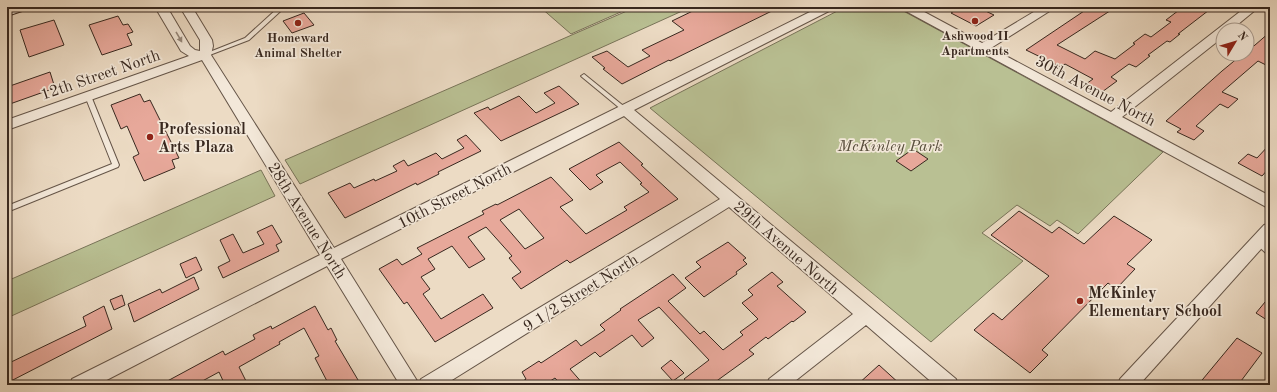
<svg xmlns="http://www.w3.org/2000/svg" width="1277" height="392" viewBox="0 0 1277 392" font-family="'Old Standard TT',serif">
<rect width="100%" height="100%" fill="#ecdbc4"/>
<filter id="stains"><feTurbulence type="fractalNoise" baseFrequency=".005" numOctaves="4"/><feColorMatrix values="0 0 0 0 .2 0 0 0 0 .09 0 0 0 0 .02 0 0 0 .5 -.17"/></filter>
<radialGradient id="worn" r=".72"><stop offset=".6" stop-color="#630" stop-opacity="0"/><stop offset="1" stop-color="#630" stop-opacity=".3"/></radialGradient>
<g fill="#b9c093" stroke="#787459">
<path d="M540 7H632L571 34Z"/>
<path d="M636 7H691L300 184 285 160Z"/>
<path d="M845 7H896L1163 152 1078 234 1057 220 1050 226 1017 205 982 233 1023 261 931 342 650 108Z"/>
<path d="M261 170 275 196 7 318V281Z"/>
</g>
<g fill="#e7a89a" stroke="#38281f" fill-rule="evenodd">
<path d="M701 7H780L670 61 669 60 622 84 603 69 605 68 592 57 607 51 628 67 650 56 642 50 684 30 672 21Z"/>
<path d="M961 7H977L994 15 976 26 951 13Z"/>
<path d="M1090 7H1116L1057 45 1085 59 1095 51 1115 59 1135 44 1133 43 1145 34 1151 37 1171 22 1166 20 1183 7H1213L1178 34H1180L1170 42 1167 41 1148 55 1150 56 1136 67 1129 64 1111 77 1117 81 1102 92 1086 84 1093 79 1065 64 1061 67 1026 50Z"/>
<path d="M304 13 314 25 292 33 283 21Z"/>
<path d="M118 16 123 25 128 24 133 32 127 34 132 45 102 55 89 25Z"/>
<path d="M54 20 64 45 29 57 20 30Z"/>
<path d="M1270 32V67L1258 61 1222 92 1238 99 1228 108 1220 104 1196 126 1204 131 1194 140 1177 132 1181 129 1166 121 1222 71 1239 57 1247 54V52Z"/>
<path d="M50 72 55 88 7 105V87Z"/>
<path d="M559 86 579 104 501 141 474 113 488 107 490 110 519 96 536 113 555 103 544 93Z"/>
<path d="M140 94 144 102 150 100 179 158 172 160 175 168 144 181 133 157 139 154 127 126 121 129 111 105Z"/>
<path d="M466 135 481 151 438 172 439 174 417 185 416 183 345 218 328 193 350 183 354 188 374 179 375 181 397 171 393 166 404 160 408 166 436 153 442 159 464 148 457 140Z"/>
<path d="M619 142 643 164 641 165 678 199 570 263 567 260 521 289 512 278 521 272 509 258 512 256 486 227 468 237 485 259 469 268 452 246 428 259 435 269 421 277 430 289 423 294 441 319 483 294 493 308 435 342 407 302 404 304 379 269 397 259 402 265 422 254 417 248 484 214 482 211 496 204 497 205 551 177 573 200 560 207 586 234 627 210 624 207 649 192 640 184 642 183 620 162 596 175 603 182 590 190 569 169ZM519 209 544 238 525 249 500 220Z"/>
<path d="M1270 144V167L1262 176 1238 163 1248 154 1257 158Z"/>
<path d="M913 149 928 159 911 171 896 161Z"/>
<path d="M1019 211 1052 233 1059 227 1084 244 1114 216 1152 240 1127 264 1135 269 1116 289 1108 283 1042 350 1048 355 1030 373 974 330 993 313 1002 320 1049 276 991 235Z"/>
<path d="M272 225 282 242 276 245 279 251 223 278 218 267 230 261 220 240 233 234 243 253 264 244 257 232Z"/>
<path d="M728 242 746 258 743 260 747 264 736 272 737 274 704 297 685 278 701 267 696 262Z"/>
<path d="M196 257 202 270 186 278 180 264Z"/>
<path d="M772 272 783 282 777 286 806 312 793 322 792 321 768 339 766 337 749 350 754 354 711 385H690L684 379 709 360 659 307 638 320 654 338 642 347 632 335 600 357 595 352 570 369 584 385H561L555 378 544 385H517L526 379 522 372 539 361 541 363 576 340 581 346 605 330 600 325 621 310 620 309 673 274 686 288 668 301 700 334 704 331 723 350 743 335 740 332 758 319 742 303 753 295 748 290Z"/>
<path d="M194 277 199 289 134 322 128 304 160 289 162 293Z"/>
<path d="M122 295 125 305 114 310 110 300Z"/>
<path d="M1270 296V322L1256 313Z"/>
<path d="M104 306 112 329 7 383V364L86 326 83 317Z"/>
<path d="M315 306 328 330 331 328 337 340 335 341 361 385H329L315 358 319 356 304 328 279 342 280 344 239 367 248 385H225L219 372 195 385H160L223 351 225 355 255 339 253 335 271 326 272 329Z"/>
<path d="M1237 338 1262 353 1238 385H1198Z"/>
<path d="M671 360 684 373 673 381 661 368Z"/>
<path d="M879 365 901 385H857Z"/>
</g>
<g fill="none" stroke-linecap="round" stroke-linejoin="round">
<g stroke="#655548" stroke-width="2">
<g id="lane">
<path d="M279 7H285L249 40 207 56H203L202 55 245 38Z"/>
<path d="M584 74 626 108 627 109 626 110H622L582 77 581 76Z"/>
<path d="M88 94 91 96 119 165 118 167 7 212V206L112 164 85 96Z"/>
<path d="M1259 239 1262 240 1270 247V255L1267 254 1256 244 1255 242 1256 240Z"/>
</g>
</g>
<g stroke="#655548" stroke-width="2">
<g id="street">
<path d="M155 7H167L190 46 195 50 200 51V40L180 7H192L212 40 213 46 211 55 334 248 820 7H835L833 9 634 110 956 379 958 385H935L866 325 790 385H767L769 379 853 314 729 207 444 385H400L327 266 97 385H70L72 379 320 255 202 60 7 130V120L189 56 181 51ZM624 116 720 199 421 379 419 384 341 259Z"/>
<path d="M900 7H915L982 43 1042 7H1056L991 48 1111 112 1246 7H1259L1231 30H1223V37L1122 117 1270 196V209L902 9Z"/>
<path d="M1270 223V239L1139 385H1118L1120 379 1264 225Z"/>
</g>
</g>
<g stroke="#38281f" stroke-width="2">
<path id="secondary" d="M7 7H27L25 10 7 16Z"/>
</g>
<use href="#lane" fill="#f3e8d9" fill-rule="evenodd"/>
<use href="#street" fill="#f3e8d9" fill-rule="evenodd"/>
<use href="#secondary" fill="#f3e8d9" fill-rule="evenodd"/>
</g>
<defs><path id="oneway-solid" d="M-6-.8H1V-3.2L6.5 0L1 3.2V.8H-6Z"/></defs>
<use fill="#96887c" href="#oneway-solid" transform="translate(179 37) rotate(60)"/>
<g fill="#8f2418" stroke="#f3e8d9" stroke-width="1.5">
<circle cx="975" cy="21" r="4"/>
<circle cx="298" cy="23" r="4"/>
<circle cx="150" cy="137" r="4"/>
<circle cx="1080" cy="301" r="4"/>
</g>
<g text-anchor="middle" stroke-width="3.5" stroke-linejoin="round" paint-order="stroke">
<g font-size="13" font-weight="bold" fill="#38281f" stroke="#f3e8d9">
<text x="975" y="40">Ashwood II<tspan x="975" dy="15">Apartments</tspan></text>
<text x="298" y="42">Homeward<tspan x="298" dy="15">Animal Shelter</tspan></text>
</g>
<g font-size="16" fill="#38281f" stroke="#f3e8d9">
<text transform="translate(100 74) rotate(-19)" y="6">12th Street North</text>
<text transform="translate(1096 90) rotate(28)" y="6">30th Avenue North</text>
<text transform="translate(454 195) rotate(-27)" y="6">10th Street North</text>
<text transform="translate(308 220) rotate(58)" y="6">28th Avenue North</text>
<text transform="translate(787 247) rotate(41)" y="6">29th Avenue North</text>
<text transform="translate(580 292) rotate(-32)" y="6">9 1/2 Street North</text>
</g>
<g font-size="16" font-weight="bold" fill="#38281f" stroke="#f3e8d9" text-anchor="start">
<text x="158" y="134">Professional<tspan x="158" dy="18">Arts Plaza</tspan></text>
<text x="1088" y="298">McKinley<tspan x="1088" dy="18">Elementary School</tspan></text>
</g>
<g font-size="16" font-style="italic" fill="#584e3c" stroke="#f3e8d9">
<text x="890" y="151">McKinley Park</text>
</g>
</g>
<rect width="1277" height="392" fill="none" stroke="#ecdbc4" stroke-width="24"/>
<rect x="8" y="8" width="1261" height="376" fill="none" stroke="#38281f" stroke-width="2"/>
<rect x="12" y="12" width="1253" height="368" fill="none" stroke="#38281f"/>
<g transform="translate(1235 42) rotate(52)"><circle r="19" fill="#f3e8d9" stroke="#a89b8f"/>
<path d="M0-3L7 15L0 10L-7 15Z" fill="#8f2418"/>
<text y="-6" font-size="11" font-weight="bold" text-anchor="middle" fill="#38281f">N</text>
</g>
<rect width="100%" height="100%" filter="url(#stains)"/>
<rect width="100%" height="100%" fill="url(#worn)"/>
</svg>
